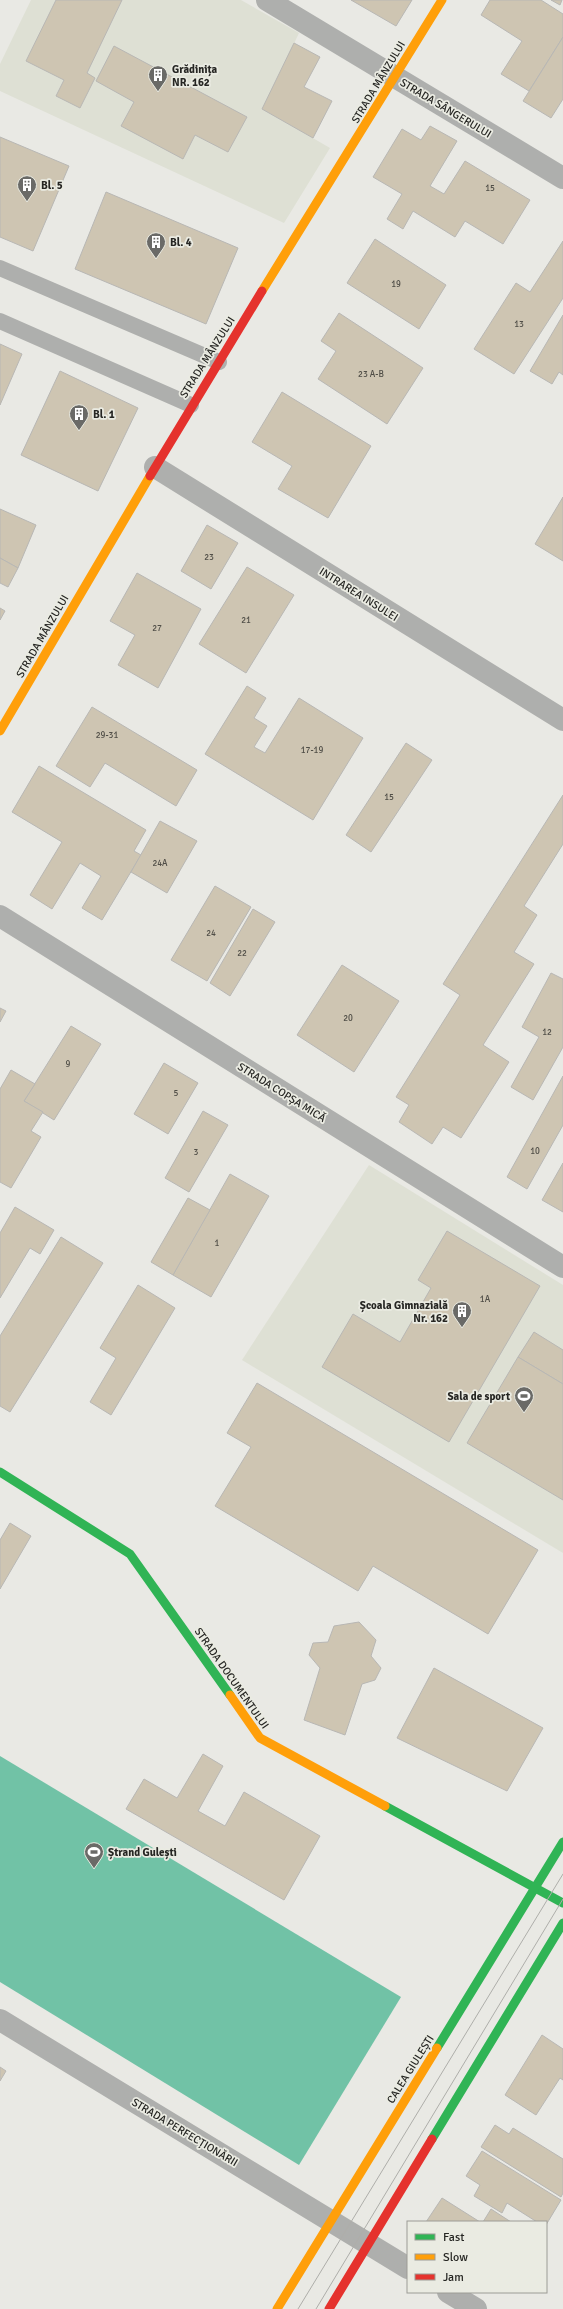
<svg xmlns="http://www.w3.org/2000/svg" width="563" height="2309" viewBox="0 0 563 2309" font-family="Signika,sans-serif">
<rect width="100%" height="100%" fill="#e9e9e4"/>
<g fill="#dee0d4">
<path d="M31 0H241L299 33 263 109 330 148 284 223 0 91V64Z"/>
<path d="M369 1165 563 1285V1553L242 1360Z"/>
</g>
<path fill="#71c2a6" d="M0 1756 401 1997 299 2165 0 1982Z"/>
<g fill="#cec5b2" stroke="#b8b7b4">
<path d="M56 0H122L87 73 95 78 80 108 56 96 64 80 26 61Z"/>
<path d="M351 0H412L396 26Z"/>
<path d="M490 0H541L563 14V37L529 91 501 74 522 41 481 15Z"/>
<path d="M551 0H562L560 5Z"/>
<path d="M563 37V99L551 118 523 101Z"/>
<path d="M294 43 320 57 304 87 332 101 313 138 262 109Z"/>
<path d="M114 46 247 117 228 152 195 135 183 159 121 126 134 102 96 81Z"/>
<path d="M430 126 457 141 430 186 444 194 465 161 530 200 503 244 465 221 455 237 413 211 403 229 387 219 402 194 373 177 402 129 421 140Z"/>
<path d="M0 137 69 166 33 251 0 237Z"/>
<path d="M106 192 238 248 206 324 75 269Z"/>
<path d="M375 239 446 285 419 329 347 283Z"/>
<path d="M563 241V298L514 374 474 349 516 283 530 292Z"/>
<path d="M339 313 423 368 387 424 318 379 336 351 321 341Z"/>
<path d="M563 315V375L559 372 552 384 530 371Z"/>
<path d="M0 344 22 354 0 405Z"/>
<path d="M60 371 138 408 98 491 21 455Z"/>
<path d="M282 392 371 446 328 518 278 489 292 466 252 442Z"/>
<path d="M563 497V561L535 544Z"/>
<path d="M0 509 36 525 18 568 0 558Z"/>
<path d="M207 525 238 543 211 589 181 571Z"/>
<path d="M0 558 18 568 8 587 0 583Z"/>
<path d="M247 567 294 595 246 673 199 644Z"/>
<path d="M137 573 201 609 158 688 118 665 135 635 110 621Z"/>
<path d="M0 608 5 611 0 620Z"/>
<path d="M247 686 266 698 254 718 267 726 254 747 265 753 299 698 363 738 313 820 205 754Z"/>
<path d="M92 707 197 770 176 806 105 763 90 787 56 766Z"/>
<path d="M406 743 432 760 371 852 346 835Z"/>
<path d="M39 766 146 830 134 851 141 855 102 920 82 908 101 876 80 863 52 909 30 895 62 842 12 812Z"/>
<path d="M563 795V844L524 906 537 915 514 952 534 964 483 1045 509 1062 461 1138 443 1127 432 1144 399 1122 409 1105 396 1097 460 995 443 984Z"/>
<path d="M160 821 197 841 167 893 131 872Z"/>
<path d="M215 886 251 907 207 981 171 960Z"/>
<path d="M253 909 275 922 230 996 210 983Z"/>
<path d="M342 965 399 1001 354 1072 297 1035Z"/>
<path d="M551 973 563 979V1047L533 1100 511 1087 539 1037 522 1027Z"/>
<path d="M0 1008 6 1011 0 1022Z"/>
<path d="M71 1026 101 1044 54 1120 24 1101Z"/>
<path d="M164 1063 198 1083 168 1134 134 1114Z"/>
<path d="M11 1070 35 1084 24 1101 43 1112 31 1131 41 1137 11 1188 0 1182V1089Z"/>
<path d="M563 1076V1125L527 1189 507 1177Z"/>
<path d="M203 1111 228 1125 189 1192 165 1178Z"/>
<path d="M563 1163V1212L542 1200Z"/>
<path d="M230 1174 269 1196 211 1297 173 1275Z"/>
<path d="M188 1198 210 1210 173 1275 151 1262Z"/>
<path d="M15 1207 54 1230 40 1254 30 1248 0 1298V1233Z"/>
<path d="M447 1231 540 1286 449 1442 322 1367 353 1314 400 1342 431 1288 418 1280Z"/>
<path d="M61 1237 103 1263 10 1412 0 1406V1336Z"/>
<path d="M138 1285 175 1308 111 1415 90 1402 116 1358 100 1348Z"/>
<path d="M534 1332 563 1350V1384L518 1357Z"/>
<path d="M518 1357 563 1384V1500L467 1443Z"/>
<path d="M257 1383 538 1550 488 1634 373 1566 358 1591 215 1506 251 1447 227 1433Z"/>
<path d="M10 1523 31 1536 0 1589V1540Z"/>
<path d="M359 1622 376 1640 371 1656 381 1668 375 1680 362 1684 345 1735 304 1720 320 1668 309 1655 313 1643 328 1642 334 1626Z"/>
<path d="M434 1668 543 1728 507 1791 397 1738Z"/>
<path d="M203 1754 223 1766 198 1811 225 1826 244 1792 320 1836 284 1900 126 1809 144 1779 177 1798Z"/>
<path d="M542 2035 563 2049V2080L560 2078 536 2115 505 2095Z"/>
<path d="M0 2067 6 2071 0 2081Z"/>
<path d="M495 2125 509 2134 513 2128 563 2159V2193L561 2197 481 2147Z"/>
<path d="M482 2151 561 2200 546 2225V2222H537L507 2203 502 2213 474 2196 480 2185 466 2176Z"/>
<path d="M442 2198 480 2222H426Z"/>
<path d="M491 2209 511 2222H483Z"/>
</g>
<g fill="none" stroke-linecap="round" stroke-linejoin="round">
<g stroke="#aeafad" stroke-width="16">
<path d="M0 268 219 362"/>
<path d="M0 321 191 405"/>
</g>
<g stroke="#aeafad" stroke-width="22">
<path d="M267 0 563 178"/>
<path d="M155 467 563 720"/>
<path d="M0 916 563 1267"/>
<path d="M0 2020 408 2268"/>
<path d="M448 2292 476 2309"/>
</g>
<g stroke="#30b455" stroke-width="9">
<path d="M0 1472 130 1554 230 1695"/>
<path d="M385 1806 563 1903"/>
<path d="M437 2048 563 1842"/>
<path d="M432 2139 563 1923"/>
</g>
<g stroke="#ff9f0a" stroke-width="9">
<path d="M262 291 442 0"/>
<path d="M0 731 150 476"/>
<path d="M230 1695 260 1738 385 1806"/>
<path d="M277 2309 437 2048"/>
</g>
<g stroke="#e5322d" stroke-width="9">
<path d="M150 476 262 291"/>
<path d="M329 2309 432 2139"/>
</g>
<g stroke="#aeaeaa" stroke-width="1">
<path d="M298 2309 563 1874"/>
<path d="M316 2309 563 1899"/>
</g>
</g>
<defs>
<g id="building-pin" transform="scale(1)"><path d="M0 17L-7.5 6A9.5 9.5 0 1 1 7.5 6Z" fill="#6a6a67" stroke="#eaebe2"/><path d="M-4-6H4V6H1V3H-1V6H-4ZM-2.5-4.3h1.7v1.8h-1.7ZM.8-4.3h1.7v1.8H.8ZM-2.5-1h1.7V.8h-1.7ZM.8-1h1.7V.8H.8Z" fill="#fff"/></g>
<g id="stadium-pin" transform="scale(1)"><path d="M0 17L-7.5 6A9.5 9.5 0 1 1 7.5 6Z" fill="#6a6a67" stroke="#eaebe2"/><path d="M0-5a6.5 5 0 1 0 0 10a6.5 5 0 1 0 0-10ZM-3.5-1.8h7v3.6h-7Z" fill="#fff"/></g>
</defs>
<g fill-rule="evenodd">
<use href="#building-pin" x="158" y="75"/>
<use href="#building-pin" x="27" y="185"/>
<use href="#building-pin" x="156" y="242"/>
<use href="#building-pin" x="79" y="414"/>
<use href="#building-pin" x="462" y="1311"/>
<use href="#stadium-pin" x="524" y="1396"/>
<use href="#stadium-pin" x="94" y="1852"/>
</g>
<g text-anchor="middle" stroke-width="3.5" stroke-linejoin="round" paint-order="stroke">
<g font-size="9" fill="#504e47">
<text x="490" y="191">15</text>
<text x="396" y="287">19</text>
<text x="519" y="327">13</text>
<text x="371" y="377">23 A-B</text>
<text x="209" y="560">23</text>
<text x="246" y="623">21</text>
<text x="157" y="631">27</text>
<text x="107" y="738">29-31</text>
<text x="312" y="753">17-19</text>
<text x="389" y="800">15</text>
<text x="160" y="866">24A</text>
<text x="211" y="936">24</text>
<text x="242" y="956">22</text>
<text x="348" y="1021">20</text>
<text x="547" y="1035">12</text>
<text x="68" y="1067">9</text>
<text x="176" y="1096">5</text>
<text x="535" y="1154">10</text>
<text x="196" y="1155">3</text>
<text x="217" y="1246">1</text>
<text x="485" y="1302">1A</text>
</g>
<g font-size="11" font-weight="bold" fill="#262623" stroke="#eaebe2" text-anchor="start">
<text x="172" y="73">Grădinița<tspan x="172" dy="13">NR. 162</tspan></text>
<text x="41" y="189">Bl. 5</text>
<text x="170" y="246">Bl. 4</text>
<text x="93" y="418">Bl. 1</text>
<text x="448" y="1309" text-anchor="end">Școala Gimnazială<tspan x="448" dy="13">Nr. 162</tspan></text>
<text x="510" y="1400" text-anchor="end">Sala de sport</text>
<text x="108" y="1856">Ștrand Gulești</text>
</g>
<g font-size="11" fill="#262623" stroke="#eaebe2">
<text transform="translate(378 82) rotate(-59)" y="4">STRADA MÂNZULUI</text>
<text transform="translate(446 108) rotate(31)" y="4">STRADA SÂNGERULUI</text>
<text transform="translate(207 357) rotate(-58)" y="4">STRADA MÂNZULUI</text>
<text transform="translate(359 594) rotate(32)" y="4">INTRAREA INSULEI</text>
<text transform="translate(42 636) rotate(-60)" y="4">STRADA MÂNZULUI</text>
<text transform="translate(282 1092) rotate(32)" y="4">STRADA COPȘA MICĂ</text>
<text transform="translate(232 1678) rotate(55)" y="4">STRADA DOCUMENTULUI</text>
<text transform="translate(410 2069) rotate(-58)" y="4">CALEA GIULEȘTI</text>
<text transform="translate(185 2132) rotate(31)" y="4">STRADA PERFECȚIONĂRII</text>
</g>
</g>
<rect x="407" y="2221" width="140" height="72" fill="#eaebe2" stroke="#9c9c96"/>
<rect x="415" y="2234" width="20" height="6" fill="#30b455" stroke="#9c9c96"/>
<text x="443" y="2241" font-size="12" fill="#262623">Fast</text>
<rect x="415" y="2254" width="20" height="6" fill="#ff9f0a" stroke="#9c9c96"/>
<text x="443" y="2261" font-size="12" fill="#262623">Slow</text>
<rect x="415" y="2274" width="20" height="6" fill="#e5322d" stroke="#9c9c96"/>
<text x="443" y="2281" font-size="12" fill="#262623">Jam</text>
</svg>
